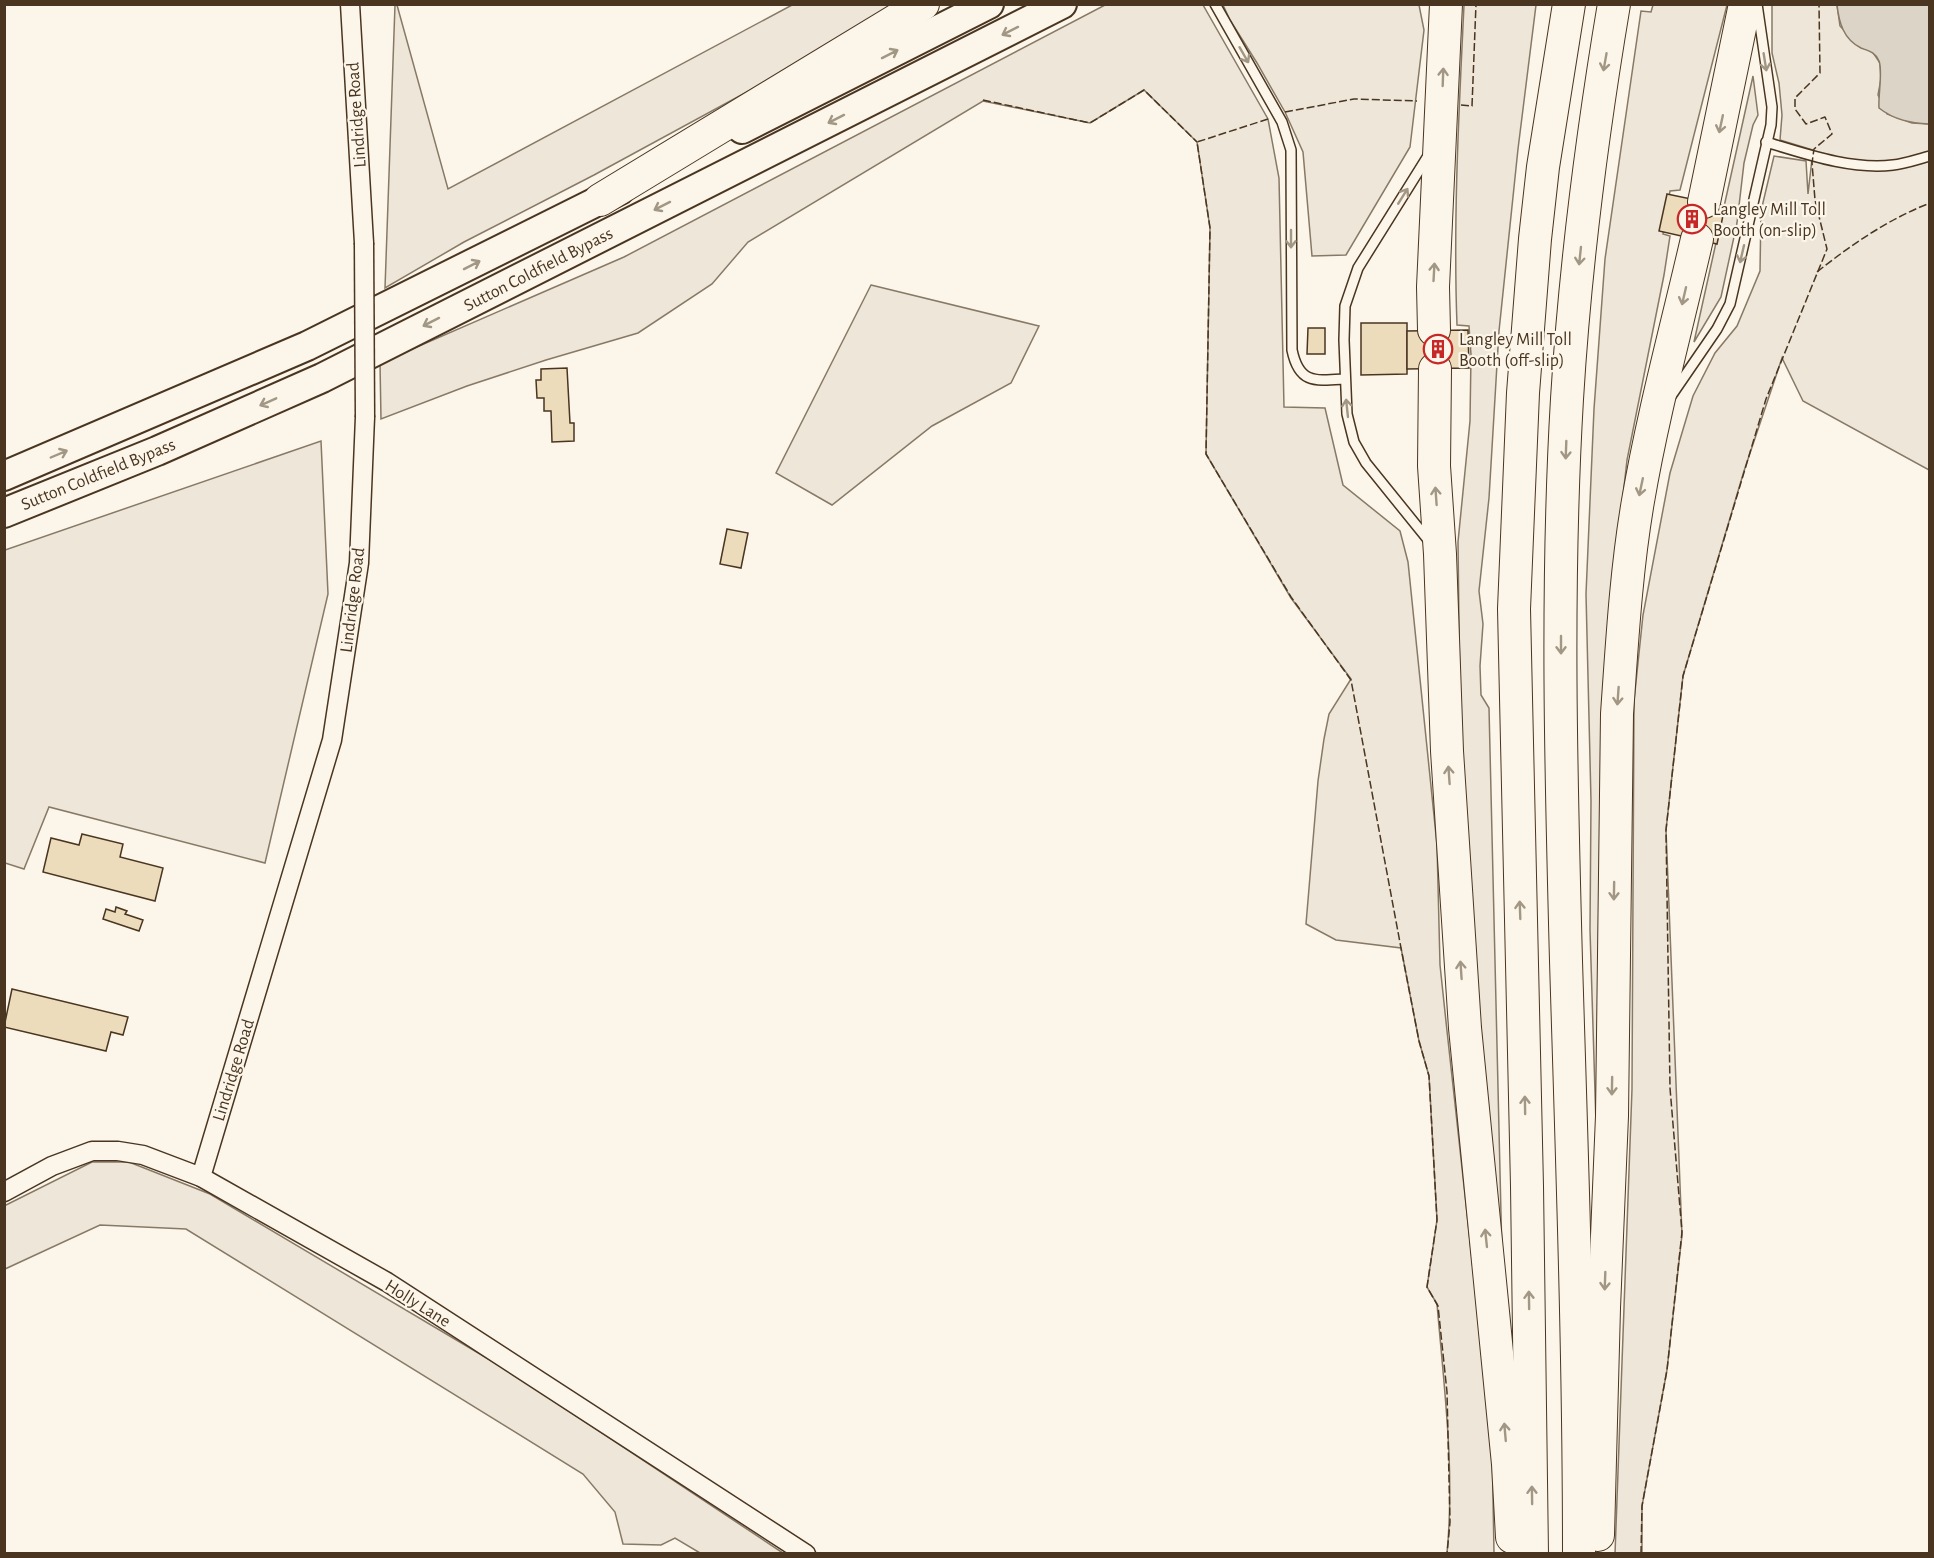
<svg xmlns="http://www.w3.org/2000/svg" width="1934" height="1558" viewBox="0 0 1934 1558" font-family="'Alegreya Sans',sans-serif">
<rect width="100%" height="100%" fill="#fbf6e9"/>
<g fill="#ede6d9" stroke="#887966" stroke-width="1.5">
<path d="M395 5H397L448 189 792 5H891L833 45 594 175 464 242 385 288Z"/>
<path d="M1105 5H1203L1268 119 1279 178 1284 407 1325 408 1343 485 1400 531 1408 562 1437 845 1440 965 1447 1031 1492 1442 1494 1553H1447C1455 1470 1444 1387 1437 1304L1427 1287 1437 1220 1429 1076 1419 1041 1401 948 1336 940 1306 924 1318 781 1324 739 1329 714 1351 679 1291 598 1206 454 1210 228 1197 142 1144 90 1090 123 983 101 748 242 712 284 638 333 546 360 467 386 381 419 380 363 624 257Z"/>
<path d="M1223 5H1419L1424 30 1410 147 1346 255 1312 256 1303 152 1285 112 1257 63 1230 20Z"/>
<path d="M1464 5H1536L1518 149 1499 331 1489 498 1479 591 1483 624 1480 666 1481 695 1489 708 1502 1256H1500L1461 795 1458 542 1470 421 1471 355 1469 326 1457 325C1453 218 1459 111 1464 5Z"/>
<path d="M1653 5H1727L1680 190 1670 191 1663 234 1670 236 1664 275 1627 460 1616 558 1598 1189 1590 930 1591 801 1586 594 1594 409 1605 259 1641 11 1651 12Z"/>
<path d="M1772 5H1837L1840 26 1860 47 1872 51 1880 63 1881 79 1878 95 1887 114 1912 123 1929 124V470L1803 401 1782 358 1744 471 1683 676 1666 830 1682 1235 1667 1370 1642 1506V1553L1615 1554 1632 1089 1634 701 1643 615 1670 473 1693 396 1715 353 1737 326 1760 271 1761 211 1774 156 1806 161 1808 194 1813 150 1780 140 1782 115 1779 83 1772 53Z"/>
<path d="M1753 76 1758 115 1753 125 1744 163 1737 223 1721 297 1694 342Z"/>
<path d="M871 285 1039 326 1011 383 932 426 832 505 776 473Z"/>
<path d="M321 441 328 594 265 863 49 807 24 869 5 863V550Z"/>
<path d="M92 1162H129L210 1194 507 1370 783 1553H700L675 1538 661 1545 623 1544 615 1512 583 1474 186 1229 100 1225 5 1269 4 1206Z"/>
</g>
<path fill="#dcd4c6" stroke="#887966" stroke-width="1.5" d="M1837 5H1929V124C1911 123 1894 120 1879 108 1878 95 1883 71 1879 61 1875 52 1869 51 1861 48 1843 39 1839 22 1837 5Z"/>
<g fill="#ecdcbc" stroke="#4a3520" stroke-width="1.5">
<path d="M1667 194 1725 206 1717 244 1659 231Z"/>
<path d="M1361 323H1407V374L1361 375Z"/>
<path d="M1308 328H1325V354H1307Z"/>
<path d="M1468 330 1469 368 1407 369V331Z"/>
<path d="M567 368 570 423H574V441L552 442 551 411H544V398H537L536 380H541V369Z"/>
<path d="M727 529 748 533 741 568 720 564Z"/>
<path d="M82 834 123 844 120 857 163 868 155 901 43 872 51 838 79 845Z"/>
<path d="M116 907 127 911 125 914 143 920 139 931 103 919 106 909 115 912Z"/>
<path d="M12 989 128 1017 123 1035 111 1032 106 1051 4 1027Z"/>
</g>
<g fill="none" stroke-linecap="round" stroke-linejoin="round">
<g stroke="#4a3520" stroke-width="12">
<g id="service">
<path d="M1215 4 1282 122 1291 150 1292 350C1299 384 1315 381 1345 379"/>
<path d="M1766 142C1806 154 1851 170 1893 165 1905 164 1918 159 1930 156"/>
<path d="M1428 156 1358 268 1345 306 1344 340 1347 414 1354 442 1366 463 1429 541"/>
<path d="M1671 396 1717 329 1730 304 1771 125 1772 107 1757 4"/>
</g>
</g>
<g stroke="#4a3520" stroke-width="21">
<g id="minor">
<path d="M350 4 364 243"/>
<path d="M201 1177 332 740 359 563 365 417"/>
<path d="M4 1192 52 1166 92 1151H118L143 1155 201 1177 387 1282 806 1554"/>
</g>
</g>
<g stroke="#4a3520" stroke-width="32">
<g id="trunk">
<path d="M742 129 989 4"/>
<path d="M4 476 307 346 620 190"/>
<path d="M4 513 157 451 322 378 1062 4"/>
</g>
</g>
<g stroke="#4a3520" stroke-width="34">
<g id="motorway">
<path d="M600 200 923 4"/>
<path d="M1704 202 1745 4"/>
<path d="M1434 330 1433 287 1446 4"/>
<path d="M1435 369 1434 466 1440 554 1447 751 1465 1028 1508 1464 1512 1537"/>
<path d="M1598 1535 1604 1308 1612 1116 1617 714C1622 643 1626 571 1638 501 1653 413 1677 326 1697 239"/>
<path d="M1532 1554 1527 1186 1514 609 1523 393 1535 239 1543 167 1569 4"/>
<path d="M1579 1554C1579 1356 1572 1158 1566 961 1561 774 1556 586 1567 399 1575 267 1592 135 1614 4"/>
</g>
</g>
<use href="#service" stroke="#fbf6e9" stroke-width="9"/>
<use href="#minor" stroke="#fbf6e9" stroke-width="18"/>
<use href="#trunk" stroke="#fbf6e9" stroke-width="28"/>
<use href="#motorway" stroke="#fbf6e9" stroke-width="32"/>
<g stroke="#4a3520" stroke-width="21" stroke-linecap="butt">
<path id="minor-bridge" d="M364 243 365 417"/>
</g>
<use href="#minor-bridge" stroke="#fbf6e9" stroke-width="18"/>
<g stroke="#4a3520" stroke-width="1.5" stroke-dasharray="8 3" stroke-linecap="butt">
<path d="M983 100 1090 123 1144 90 1197 142"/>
<path d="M1461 105 1472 106 1476 4"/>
<path d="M1285 112 1354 99 1417 101"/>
<path d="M1268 119 1197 142 1210 228 1206 454 1291 597 1351 680 1401 948 1419 1041 1429 1076 1437 1220 1427 1287 1438 1306 1447 1392 1450 1522 1447 1554"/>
<path d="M1817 272C1852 244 1889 219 1930 203"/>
<path d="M1641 1554 1642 1506 1667 1370 1682 1232 1670 1088 1666 830 1683 676 1766 399 1827 249 1815 200 1812 163 1814 149 1832 134 1825 117 1806 124 1795 109V98L1820 73 1819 4"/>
</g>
</g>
<defs><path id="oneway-shaft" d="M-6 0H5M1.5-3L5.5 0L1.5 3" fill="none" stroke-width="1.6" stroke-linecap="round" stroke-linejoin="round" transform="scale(1.5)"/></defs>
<g stroke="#a29684">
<use href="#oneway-shaft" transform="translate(1010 31) rotate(153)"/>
<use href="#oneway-shaft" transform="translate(890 54) rotate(-27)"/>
<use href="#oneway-shaft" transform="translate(1244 55) rotate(60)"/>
<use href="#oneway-shaft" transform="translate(1605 62) rotate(100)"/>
<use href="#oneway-shaft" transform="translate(1765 62) rotate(81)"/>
<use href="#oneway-shaft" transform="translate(1443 77) rotate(-88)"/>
<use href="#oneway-shaft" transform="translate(836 119) rotate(153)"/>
<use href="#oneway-shaft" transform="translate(1721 124) rotate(102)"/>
<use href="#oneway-shaft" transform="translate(1403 196) rotate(-58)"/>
<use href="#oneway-shaft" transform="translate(662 206) rotate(153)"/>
<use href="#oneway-shaft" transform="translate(1291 239) rotate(90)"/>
<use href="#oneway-shaft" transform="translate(1742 254) rotate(103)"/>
<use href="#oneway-shaft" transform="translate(1580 256) rotate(96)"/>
<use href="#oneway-shaft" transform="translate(472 265) rotate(-27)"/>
<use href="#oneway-shaft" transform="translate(1434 272) rotate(-87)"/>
<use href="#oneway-shaft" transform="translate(1684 296) rotate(103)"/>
<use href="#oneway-shaft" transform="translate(431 322) rotate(153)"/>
<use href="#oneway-shaft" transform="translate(268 402) rotate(156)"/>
<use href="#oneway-shaft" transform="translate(1347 408) rotate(-96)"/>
<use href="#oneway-shaft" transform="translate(1566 450) rotate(92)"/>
<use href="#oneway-shaft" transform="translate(59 454) rotate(-23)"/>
<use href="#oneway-shaft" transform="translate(1641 487) rotate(102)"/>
<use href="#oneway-shaft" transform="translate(1436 496) rotate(-94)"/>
<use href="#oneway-shaft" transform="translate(1561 645) rotate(90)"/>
<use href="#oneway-shaft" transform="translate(1618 696) rotate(94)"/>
<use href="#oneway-shaft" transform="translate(1449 775) rotate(-94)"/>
<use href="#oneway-shaft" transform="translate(1614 891) rotate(91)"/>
<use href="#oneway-shaft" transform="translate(1520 910) rotate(-92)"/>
<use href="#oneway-shaft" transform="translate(1461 970) rotate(-94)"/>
<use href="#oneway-shaft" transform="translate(1612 1086) rotate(91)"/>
<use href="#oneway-shaft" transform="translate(1525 1105) rotate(-91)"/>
<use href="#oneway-shaft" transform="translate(1486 1238) rotate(-96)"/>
<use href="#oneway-shaft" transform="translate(1605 1281) rotate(92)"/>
<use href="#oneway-shaft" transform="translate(1529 1300) rotate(-91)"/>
<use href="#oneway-shaft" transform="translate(1505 1432) rotate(-95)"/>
<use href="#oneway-shaft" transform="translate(1532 1495) rotate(-91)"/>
</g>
<defs>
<g id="building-ring" transform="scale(1.5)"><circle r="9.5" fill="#fbf6e9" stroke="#c62828" stroke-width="1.5"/><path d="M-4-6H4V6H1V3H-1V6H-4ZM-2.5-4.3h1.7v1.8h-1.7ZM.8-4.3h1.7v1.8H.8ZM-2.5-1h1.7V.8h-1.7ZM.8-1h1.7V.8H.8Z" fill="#c62828"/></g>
</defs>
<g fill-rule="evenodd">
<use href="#building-ring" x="1692" y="219"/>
<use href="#building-ring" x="1438" y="349"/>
</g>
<g text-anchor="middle" stroke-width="4.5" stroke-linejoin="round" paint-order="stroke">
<g font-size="18" fill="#4a3520" stroke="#fbf6e9">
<text transform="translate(356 115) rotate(-94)" y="6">Lindridge Road</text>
<text transform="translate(538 269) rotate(-27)" y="6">Sutton Coldfield Bypass</text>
<text transform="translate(98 474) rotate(-22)" y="6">Sutton Coldfield Bypass</text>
<text transform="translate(352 600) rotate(-83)" y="6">Lindridge Road</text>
<text transform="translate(233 1070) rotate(-73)" y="6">Lindridge Road</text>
<text transform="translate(418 1303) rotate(32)" y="6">Holly Lane</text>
</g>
<g font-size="18" fill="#4a3520" stroke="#fbf6e9" text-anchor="start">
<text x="1713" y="215">Langley Mill Toll<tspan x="1713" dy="21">Booth (on-slip)</tspan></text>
<text x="1459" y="345">Langley Mill Toll<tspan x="1459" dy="21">Booth (off-slip)</tspan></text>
</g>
</g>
<rect width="1934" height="1558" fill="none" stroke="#4a3520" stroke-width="12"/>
</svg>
